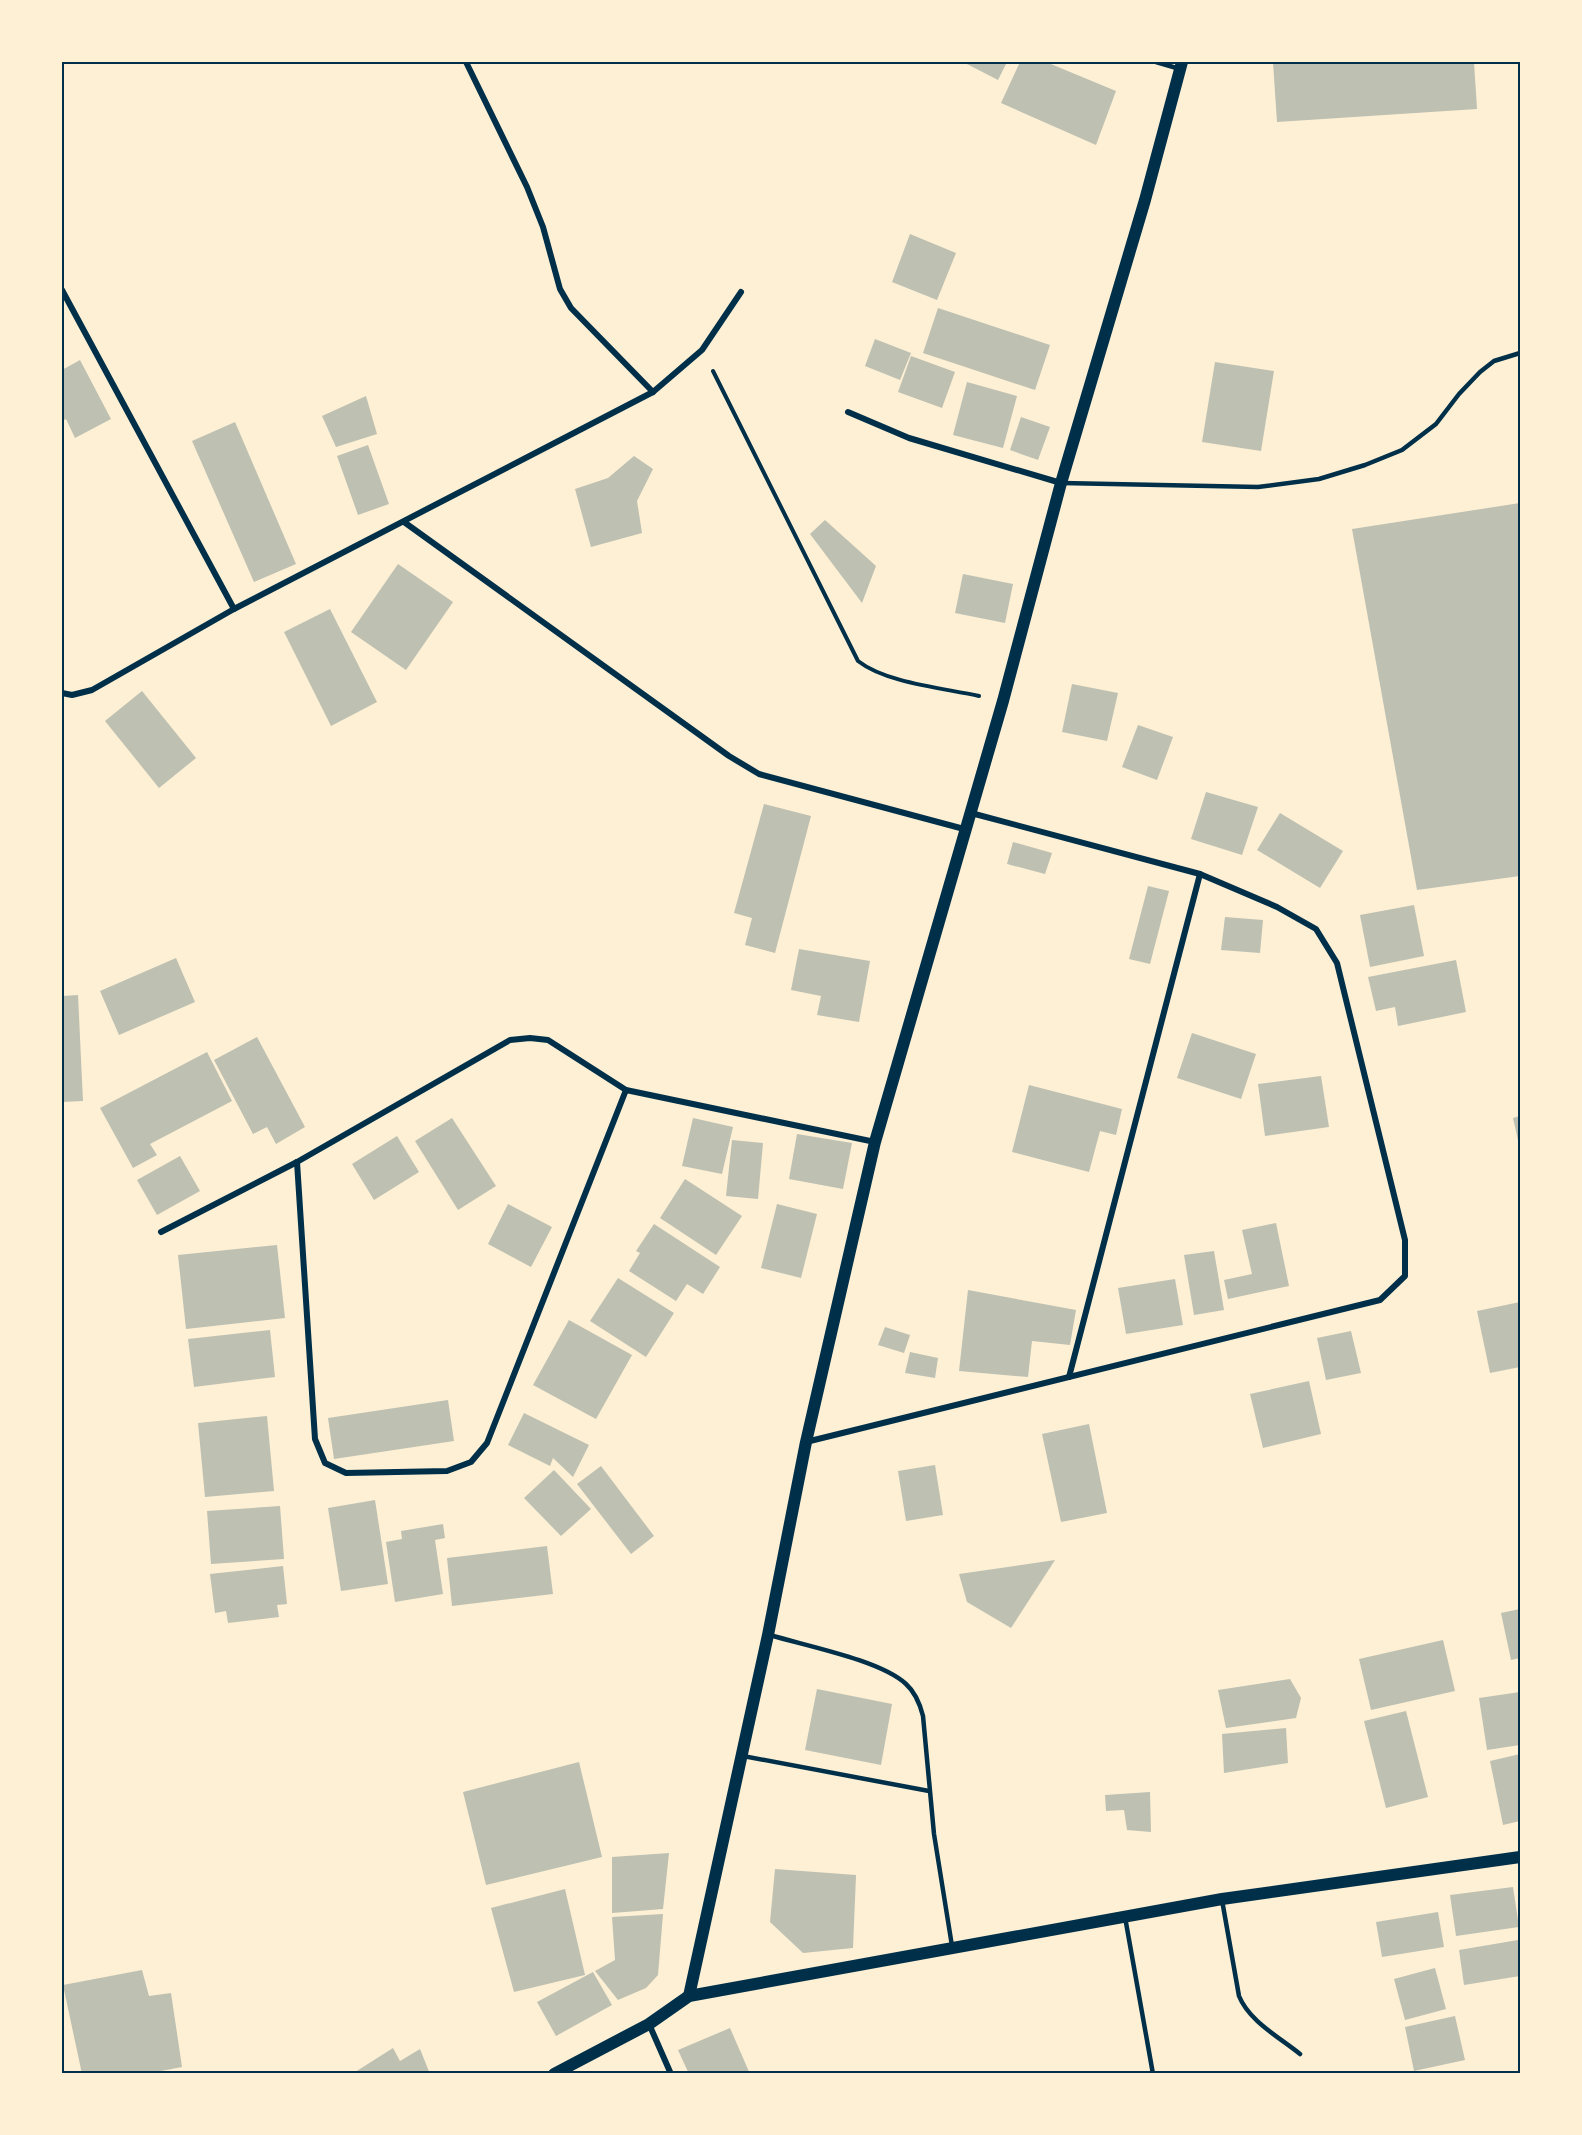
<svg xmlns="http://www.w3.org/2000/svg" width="1582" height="2135" viewBox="0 0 1582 2135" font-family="'IBM Plex Sans',sans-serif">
<rect width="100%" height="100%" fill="#fdf0d5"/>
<g fill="#bec0b2">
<path d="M963 62H1007L998 80Z"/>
<path d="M1020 62H1046L1116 91 1096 145 1001 103Z"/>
<path d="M1273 62H1474L1477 109 1277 122Z"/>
<path d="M910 234 956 253 937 300 892 282Z"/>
<path d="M938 308 1050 345 1035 390 923 353Z"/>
<path d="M875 339 911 353 900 380 865 366Z"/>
<path d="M911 356 955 372 942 408 898 392Z"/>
<path d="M80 360 111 419 75 438 66 419 62 421V370Z"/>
<path d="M1215 362 1274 371 1261 451 1202 442Z"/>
<path d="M967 382 1017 396 1003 448 953 435Z"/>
<path d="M366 396 377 434 336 447 322 416Z"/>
<path d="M1021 417 1050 427 1038 460 1010 450Z"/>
<path d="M235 422 296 564 254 582 192 441Z"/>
<path d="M368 445 389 504 358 515 337 456Z"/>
<path d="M634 456 653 469 637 501 642 533 591 547 575 489 608 478Z"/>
<path d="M1520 503V876L1417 890 1352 529Z"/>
<path d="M825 520 876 566 862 603 810 534Z"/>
<path d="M398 564 453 602 406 670 351 632Z"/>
<path d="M963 574 1013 584 1005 623 955 613Z"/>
<path d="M330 609 377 702 331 726 284 632Z"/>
<path d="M1072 684 1118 693 1107 741 1062 732Z"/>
<path d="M142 691 196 758 159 788 105 721Z"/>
<path d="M1138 725 1173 737 1157 780 1122 767Z"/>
<path d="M1206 792 1258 807 1242 855 1191 839Z"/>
<path d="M764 804 811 816 775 953 745 945 752 918 734 913Z"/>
<path d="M1280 813 1343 851 1320 888 1257 850Z"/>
<path d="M1013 842 1052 853 1045 874 1007 864Z"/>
<path d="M1148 886 1169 891 1150 964 1129 959Z"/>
<path d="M1414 905 1424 956 1370 967 1360 915Z"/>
<path d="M1225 917 1263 920 1260 953 1221 950Z"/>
<path d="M799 949 870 961 859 1022 817 1015 821 996 791 990Z"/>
<path d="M176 958 195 1002 119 1035 100 991Z"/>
<path d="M1456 960 1466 1012 1398 1026 1395 1007 1376 1011 1368 977Z"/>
<path d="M78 995 83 1101 62 1102V996Z"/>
<path d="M1192 1033 1256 1054 1241 1099 1177 1078Z"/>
<path d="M257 1037 305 1127 276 1144 267 1127 253 1134 214 1060Z"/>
<path d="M207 1052 232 1101 150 1144 157 1155 133 1168 100 1108Z"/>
<path d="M1321 1076 1329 1127 1265 1136 1258 1084Z"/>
<path d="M1029 1085 1122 1109 1116 1135 1100 1131 1089 1172 1012 1152Z"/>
<path d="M1520 1116V1149L1513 1118Z"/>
<path d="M452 1118 496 1186 458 1210 415 1141Z"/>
<path d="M693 1118 733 1127 722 1174 682 1166Z"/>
<path d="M797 1134 852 1143 843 1189 789 1179Z"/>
<path d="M397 1136 419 1172 374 1200 352 1164Z"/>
<path d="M732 1140 763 1143 758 1199 726 1196Z"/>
<path d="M180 1156 200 1191 157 1215 137 1180Z"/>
<path d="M685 1179 742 1216 716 1255 660 1218Z"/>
<path d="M508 1204 552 1227 531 1267 488 1244Z"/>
<path d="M777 1204 817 1214 801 1278 761 1268Z"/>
<path d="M1276 1223 1289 1286 1228 1299 1224 1280 1252 1274 1242 1230Z"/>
<path d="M654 1224 720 1267 703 1294 687 1284 676 1301 629 1271 640 1253 636 1251Z"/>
<path d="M277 1245 285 1318 186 1329 178 1255Z"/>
<path d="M1214 1251 1224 1310 1194 1315 1184 1255Z"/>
<path d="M618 1278 674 1313 646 1357 590 1321Z"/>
<path d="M1175 1279 1183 1325 1126 1334 1118 1288Z"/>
<path d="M968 1290 1076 1310 1070 1345 1032 1341 1028 1377 959 1371Z"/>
<path d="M1520 1302V1367L1490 1373 1477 1311Z"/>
<path d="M569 1320 632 1355 596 1419 533 1385Z"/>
<path d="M885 1327 910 1335 904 1353 878 1345Z"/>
<path d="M270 1330 275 1377 194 1387 188 1339Z"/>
<path d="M1351 1331 1361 1373 1326 1380 1317 1338Z"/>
<path d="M910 1352 938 1358 935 1378 905 1373Z"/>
<path d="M1309 1381 1321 1434 1263 1448 1250 1394Z"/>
<path d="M448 1400 454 1441 334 1459 328 1418Z"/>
<path d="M524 1413 589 1445 573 1477 553 1458 550 1466 508 1445Z"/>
<path d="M267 1416 274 1491 205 1497 198 1423Z"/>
<path d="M1089 1424 1107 1513 1061 1522 1042 1434Z"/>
<path d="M935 1465 943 1515 906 1521 898 1471Z"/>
<path d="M601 1466 654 1536 631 1554 577 1484Z"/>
<path d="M554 1470 591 1509 561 1536 524 1498Z"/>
<path d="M375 1500 388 1584 341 1591 328 1508Z"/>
<path d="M280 1506 284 1559 211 1564 207 1511Z"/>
<path d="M443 1524 445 1538 435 1540 443 1594 395 1602 386 1542 402 1539 401 1531Z"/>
<path d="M547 1546 553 1594 452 1606 447 1558Z"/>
<path d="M1055 1560 1011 1628 967 1602 959 1574Z"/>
<path d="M283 1566 287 1604 277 1605 279 1617 228 1623 226 1611 215 1613 210 1574Z"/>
<path d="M1520 1609V1658L1511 1660 1501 1613Z"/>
<path d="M1443 1640 1455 1691 1371 1710 1359 1659Z"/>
<path d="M1290 1679 1301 1698 1296 1718 1226 1728 1218 1690Z"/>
<path d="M817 1689 892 1704 881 1765 805 1750Z"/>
<path d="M1520 1692V1745L1487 1750 1479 1698Z"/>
<path d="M1406 1711 1428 1797 1386 1808 1364 1721Z"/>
<path d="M1286 1728 1288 1763 1224 1773 1222 1734Z"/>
<path d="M1520 1754V1821L1503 1825 1490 1761Z"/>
<path d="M579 1762 602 1857 486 1885 463 1792Z"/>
<path d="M1150 1792 1151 1832 1127 1830 1124 1810 1106 1811 1105 1795Z"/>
<path d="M669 1853 663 1909 612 1913V1857Z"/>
<path d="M775 1869 856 1875 853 1948 803 1953 770 1922Z"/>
<path d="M1513 1887 1519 1927 1456 1936 1450 1895Z"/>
<path d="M565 1889 585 1975 514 1992 491 1908Z"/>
<path d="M1438 1912 1444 1947 1382 1957 1376 1922Z"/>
<path d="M663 1914 658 1975 646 1988 618 2000 595 1971 615 1960 612 1917Z"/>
<path d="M1518 1940 1520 1976 1464 1985 1459 1950Z"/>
<path d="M1435 1968 1446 2009 1405 2020 1394 1979Z"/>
<path d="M142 1970 149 1996 171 1993 182 2067 145 2074H82L63 1985Z"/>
<path d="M593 1972 612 2005 556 2036 537 2002Z"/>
<path d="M1455 2016 1465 2060 1414 2071 1405 2027Z"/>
<path d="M730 2028 750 2074H689L678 2050Z"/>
<path d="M393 2048 400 2061 420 2049 430 2074H352Z"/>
</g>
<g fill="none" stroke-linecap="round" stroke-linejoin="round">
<path stroke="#003049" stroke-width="4" d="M713 371 858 661C886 683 943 688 979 696"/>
<g stroke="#003049" stroke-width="4.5">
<path d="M1156 62 1180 69"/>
<path d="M1062 483 1258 487 1319 479 1365 465 1402 450 1436 424 1459 394 1480 372 1494 361 1520 353"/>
<path d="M770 1635C806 1646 880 1660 906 1684 916 1693 920 1704 923 1716L934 1834 952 1946"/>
<path d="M743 1756 929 1791"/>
<path d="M1222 1900 1239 1996C1249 2021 1279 2037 1300 2054"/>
<path d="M1125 1917 1153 2074"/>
</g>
<g stroke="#003049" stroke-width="6">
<path d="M466 62 527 187 543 227 560 289 571 308 653 392"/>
<path d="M62 290 234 609"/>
<path d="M848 412 909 438 1061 483"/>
<path d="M404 522 729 756 759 774 964 829"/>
<path d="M62 693 72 695 92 690 234 609 653 392 702 350 741 292"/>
<path d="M297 1162 315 1439 325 1463 346 1473 447 1471 471 1462 487 1443 626 1090"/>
<path d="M161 1232 297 1162 510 1040 530 1038 548 1040 626 1090 875 1142"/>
<path d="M1069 1377 1200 874"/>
<path d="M806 1442 1380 1300 1405 1276V1240L1337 963 1316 929 1277 907 1200 874 971 813"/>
<path d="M649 2024 671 2074"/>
</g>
<g stroke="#003049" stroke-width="12">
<path d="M689 1996 768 1635 806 1442 875 1142 1003 701 1061 483 1145 200 1182 62"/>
<path d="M554 2074 649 2024 689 1996 1222 1899 1520 1857"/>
</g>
</g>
<rect width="1582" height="2135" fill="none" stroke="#fdf0d5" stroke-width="126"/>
<rect x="63" y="63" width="1456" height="2009" fill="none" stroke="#003049" stroke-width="2"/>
</svg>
